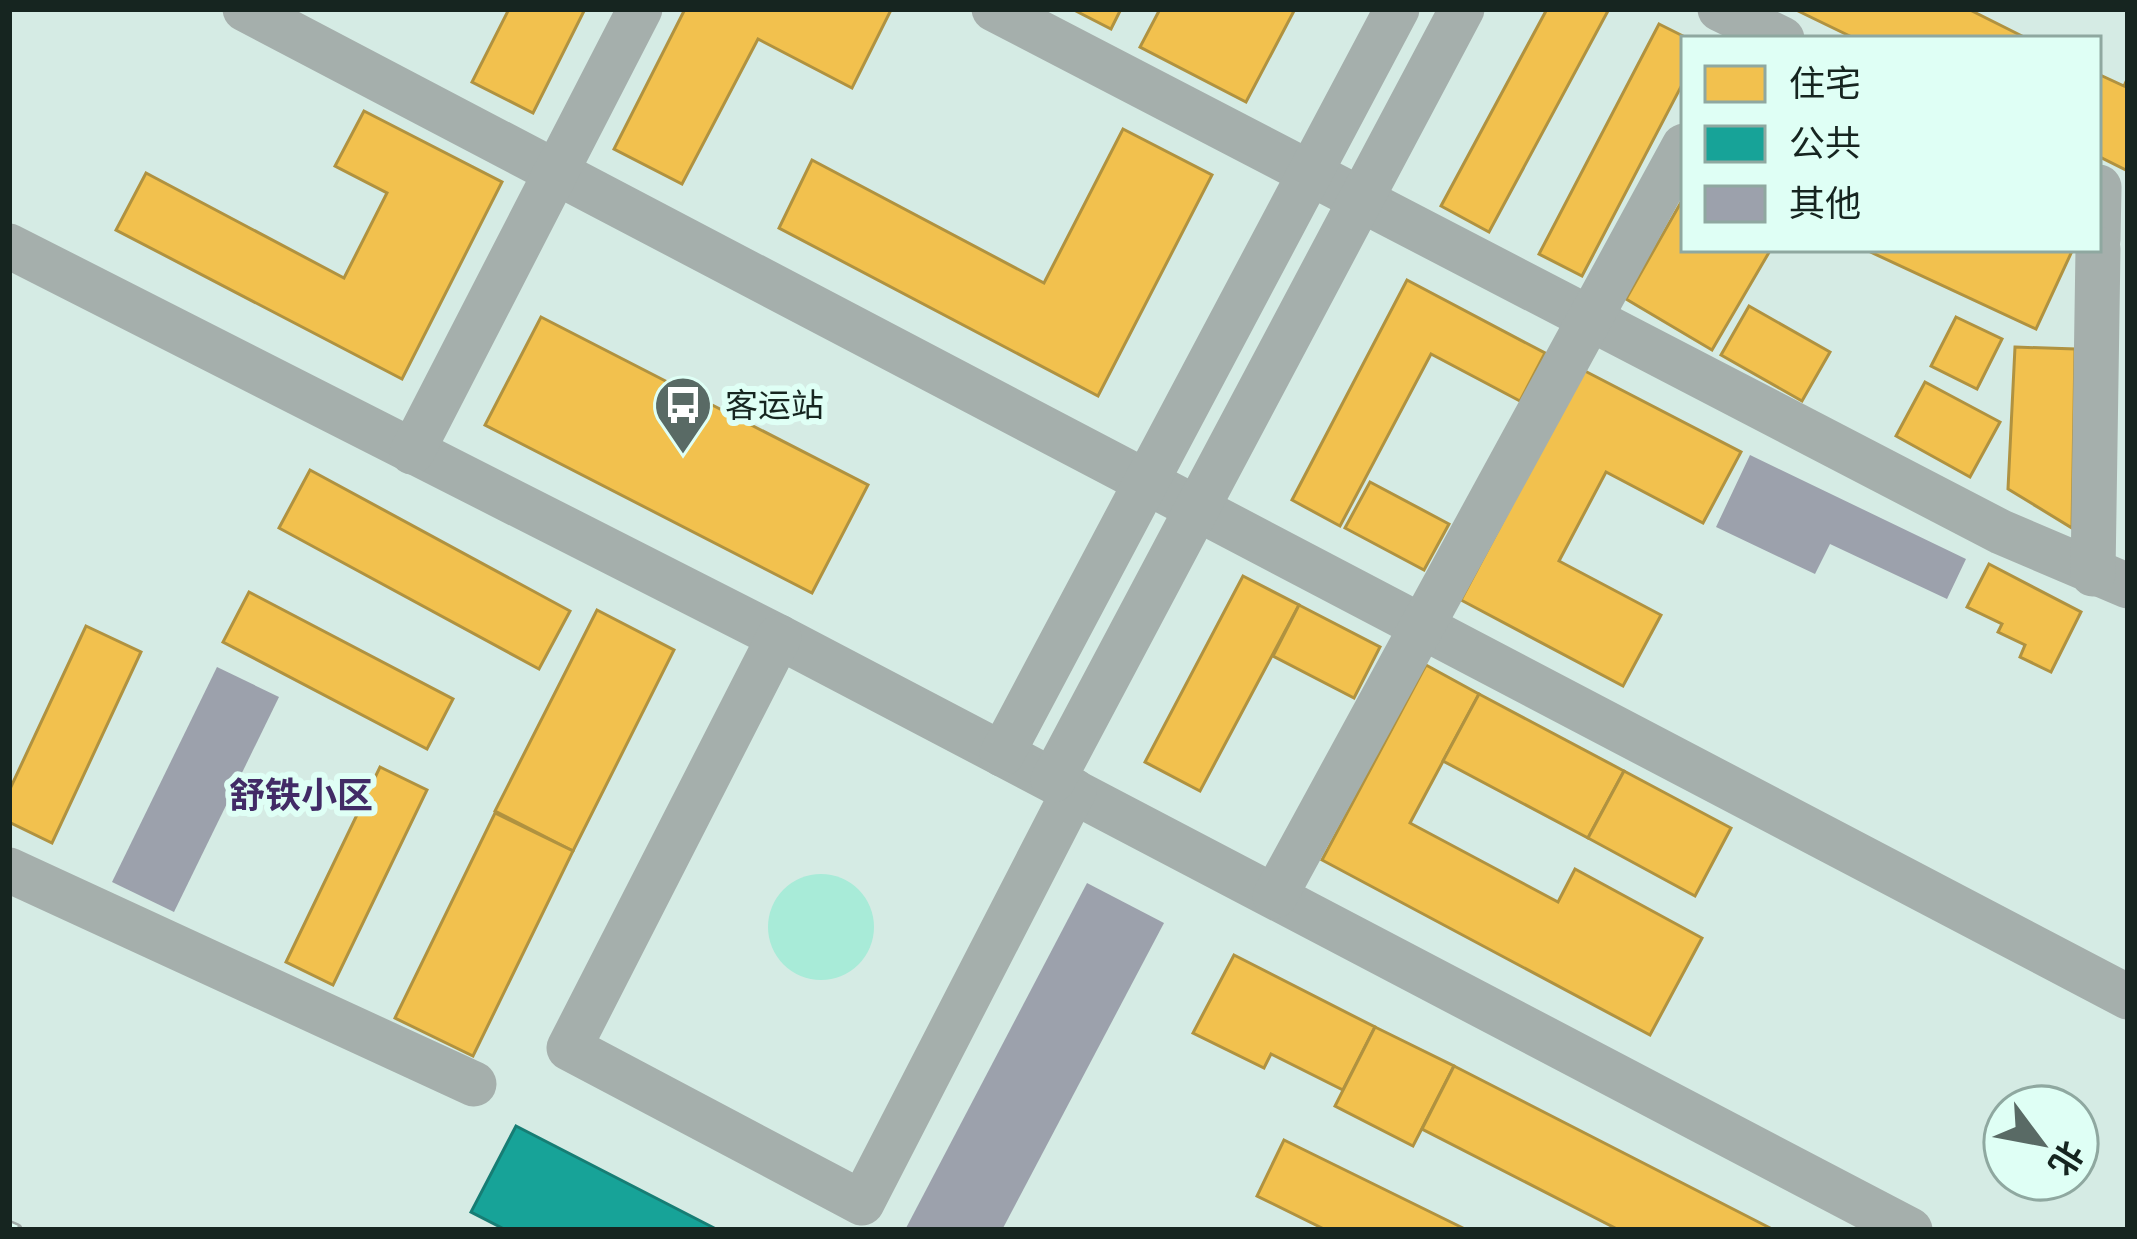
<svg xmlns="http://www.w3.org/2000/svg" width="2137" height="1239" viewBox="0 0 2137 1239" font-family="'Titillium Web','Noto Sans SC',sans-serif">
<rect width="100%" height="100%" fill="#d5ebe4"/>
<circle fill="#a8ebd8" cx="821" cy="927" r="53"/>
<g fill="#f2c14e" stroke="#b09240" stroke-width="3">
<path d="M509 9H585L533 113 472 82Z"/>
<path d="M685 9H889L891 10 852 88 758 39 682 184 614 149Z"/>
<path d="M1072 9H1121L1111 29Z"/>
<path d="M1160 9H1295L1246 102 1140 47Z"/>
<path d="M1547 9H1609L1489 232 1441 206Z"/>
<path d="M1794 9H1968L2028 39H1856Z"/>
<path d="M1659 24 1689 39H1684V81L1582 276 1539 254Z"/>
<path d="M2098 74 2124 86 2128 77V171L2098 156Z"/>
<path d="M364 111 502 182 402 379 116 230 146 173 344 278 387 193 335 166Z"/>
<path d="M1123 129 1212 175 1098 396 779 228 812 160 1044 283Z"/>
<path d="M1684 197V249H1771L1712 350 1626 299Z"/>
<path d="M1864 249H2073L2036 329Z"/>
<path d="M1407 280 1545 353 1520 401 1431 354 1340 526 1292 500Z"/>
<path d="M1749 306 1830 352 1802 401 1721 355Z"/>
<path d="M541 317 868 485 812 593 485 425Z"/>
<path d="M1956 317 2002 339 1977 389 1931 366Z"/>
<path d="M2015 347 2075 349 2072 528 2008 489Z"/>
<path d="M1583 370 1741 452 1703 523 1606 472 1559 561 1661 615 1623 686 1461 600Z"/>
<path d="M1925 382 2000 422 1970 477 1896 436Z"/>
<path d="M310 470 570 611 539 669 279 528Z"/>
<path d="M1370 482 1449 524 1424 570 1345 528Z"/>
<path d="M1989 564 2081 612 2051 672 2020 657 2025 645 1998 632 2002 624 1967 607Z"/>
<path d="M1243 576 1299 605 1200 791 1145 762Z"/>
<path d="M249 592 453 699 427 749 223 642Z"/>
<path d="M1299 605 1380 647 1354 698 1273 656Z"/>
<path d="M597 610 674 650 573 851 495 811Z"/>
<path d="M86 626 141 652 52 843 9 822V791Z"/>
<path d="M1426 665 1479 694 1410 823 1558 902 1575 869 1702 938 1650 1035 1322 860Z"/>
<path d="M1479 694 1624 771 1588 838 1443 761Z"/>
<path d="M380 767 427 790 333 985 286 962Z"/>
<path d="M1624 771 1731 828 1695 896 1588 838Z"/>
<path d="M495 813 573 851 473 1056 395 1018Z"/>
<path d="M1234 955 1375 1027 1343 1090 1271 1054 1264 1068 1193 1033Z"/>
<path d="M1375 1027 1454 1066 1413 1146 1335 1106Z"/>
<path d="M1454 1066 1774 1230H1619L1422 1129Z"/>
<path d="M1284 1140 1467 1230H1326L1257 1196Z"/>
</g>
<path fill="#17a398" stroke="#177d74" stroke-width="3" d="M516 1126 718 1230H506L471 1212Z"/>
<g fill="#9ca1ac">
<path d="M1750 455 1966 559 1947 599 1830 544 1815 574 1716 527Z"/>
<path d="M217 667 279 697 174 912 112 882Z"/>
<path d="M1087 883 1164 923 1002 1230H905Z"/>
</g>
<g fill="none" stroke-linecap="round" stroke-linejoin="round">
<g stroke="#a5afac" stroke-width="45">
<path d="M245 9 2128 997"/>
<path d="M994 9 2001 532 2128 586"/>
<path d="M1720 9 1782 39"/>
<path d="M2098 240 2099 187"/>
<path d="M9 246 779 637 1910 1230"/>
<path d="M412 452 640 9"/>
<path d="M2093 574 2098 249"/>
<path d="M779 637 569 1048 862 1203 1074 791"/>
<path d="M1002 754 1397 9"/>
<path d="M1053 780 1462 9"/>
<path d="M9 870 474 1084"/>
<path d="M1275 896 1684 146"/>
</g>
<g stroke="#a0aba8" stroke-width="14">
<path id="rail" d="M9 1227 16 1230"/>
</g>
<use href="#rail" stroke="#dffff5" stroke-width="9" stroke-dasharray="27" stroke-linecap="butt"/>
</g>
<defs>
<g id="bus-pin" transform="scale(3)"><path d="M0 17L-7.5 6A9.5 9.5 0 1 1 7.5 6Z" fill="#596a65" stroke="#dffff5"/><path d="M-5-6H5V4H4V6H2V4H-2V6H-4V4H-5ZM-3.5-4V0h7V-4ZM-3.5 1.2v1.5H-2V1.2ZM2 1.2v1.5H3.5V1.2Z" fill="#fff"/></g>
</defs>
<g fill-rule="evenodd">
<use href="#bus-pin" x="683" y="405"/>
</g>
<g text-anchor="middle" stroke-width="12" stroke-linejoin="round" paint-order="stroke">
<g font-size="33" fill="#162520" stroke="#dffff5" text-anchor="start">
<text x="725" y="417">客运站</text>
</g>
<g font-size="36" font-weight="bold" fill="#422b66" stroke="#dffff5">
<text x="301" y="808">舒铁小区</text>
</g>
</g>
<rect width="2137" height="1239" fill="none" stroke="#162520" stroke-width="24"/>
<rect x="1681" y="36" width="420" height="216" fill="#dffff5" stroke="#8fa8a0" stroke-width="3"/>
<rect x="1705" y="66" width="60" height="36" fill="#f2c14e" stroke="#8fa8a0" stroke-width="3"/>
<text x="1789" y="96" font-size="36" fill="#162520">住宅</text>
<rect x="1705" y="126" width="60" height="36" fill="#17a398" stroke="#8fa8a0" stroke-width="3"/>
<text x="1789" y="156" font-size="36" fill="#162520">公共</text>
<rect x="1705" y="186" width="60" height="36" fill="#9ca1ac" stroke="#8fa8a0" stroke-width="3"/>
<text x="1789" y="216" font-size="36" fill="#162520">其他</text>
<g transform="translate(2041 1143) rotate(122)"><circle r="57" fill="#dffff5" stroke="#8fa8a0" stroke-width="3"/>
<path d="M0-9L21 45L0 30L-21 45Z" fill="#596a65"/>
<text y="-18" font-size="33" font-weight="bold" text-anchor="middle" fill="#162520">北</text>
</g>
</svg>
